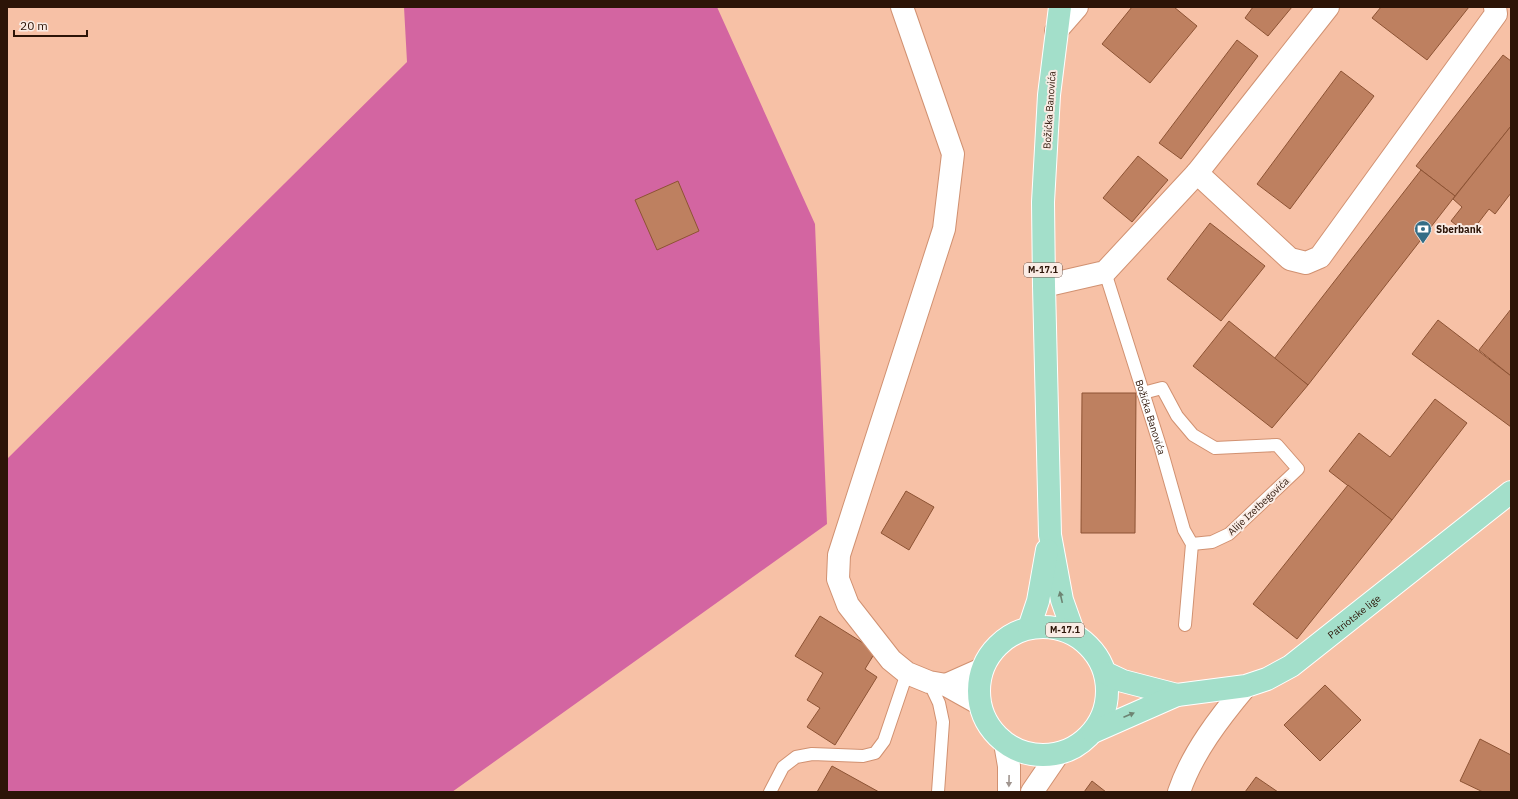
<svg xmlns="http://www.w3.org/2000/svg" width="1518" height="799" viewBox="0 0 1518 799" font-family="'IBM Plex Sans',sans-serif">
<rect width="100%" height="100%" fill="#f7c1a6"/>
<path fill="#d365a1" d="M404 7H717L815 224 827 524 452 792H7V459L407 62Z"/>
<g fill="#be8060" stroke="#8d5334">
<path d="M1132 7H1174L1197 26 1150 83 1102 44Z"/>
<path d="M1253 7H1292L1268 36 1245 18Z"/>
<path d="M1381 7H1469L1427 60 1372 18Z"/>
<path d="M1237 40 1258 56 1181 159 1159 143Z"/>
<path d="M1503 55 1511 61V126L1455 196 1416 166Z"/>
<path d="M1341 71 1374 96 1290 209 1257 184Z"/>
<path d="M1511 126V193L1495 214 1489 209 1469 235 1451 221 1462 207 1453 199Z"/>
<path d="M1138 156 1168 180 1132 222 1103 198Z"/>
<path d="M1421 170 1455 196 1308 385 1274 359Z"/>
<path d="M678 181 699 231 657 250 635 200Z"/>
<path d="M1210 223 1265 266 1221 321 1167 279Z"/>
<path d="M1511 309V376L1479 350Z"/>
<path d="M1438 320 1511 376V427L1412 354Z"/>
<path d="M1229 321 1308 385 1272 428 1193 366Z"/>
<path d="M1082 393H1136L1135 533H1081Z"/>
<path d="M1435 399 1467 423 1392 520 1329 471 1359 433 1390 457Z"/>
<path d="M1348 485 1392 520 1297 639 1253 604Z"/>
<path d="M906 491 934 507 909 550 881 533Z"/>
<path d="M820 616 876 651 865 669 877 677 835 745 807 727 820 708 807 700 823 673 795 656Z"/>
<path d="M1325 685 1361 720 1320 761 1284 725Z"/>
<path d="M1480 739 1511 755V792H1483L1460 781Z"/>
<path d="M832 766 879 792H817Z"/>
<path d="M1256 777 1278 792H1245Z"/>
<path d="M1092 781 1106 792H1084Z"/>
</g>
<g fill="none" stroke-linecap="round" stroke-linejoin="round">
<g stroke="#d19171" stroke-width="14">
<g id="lane">
<path id="s1" d="M1105 272 1161 449 1184 530 1192 544 1185 625"/>
<path d="M1143 393 1162 388 1177 416 1193 435 1215 448 1277 445 1298 469 1229 534 1212 542 1192 544"/>
<path d="M929 682 939 703 943 722 938 792"/>
<path d="M770 792 783 767 796 757 812 754 863 756 875 753 884 741 907 673"/>
</g>
</g>
<g stroke="#d19171" stroke-width="24">
<g id="street">
<path d="M902 7 953 154 944 229 839 555 838 579 848 605 891 660 907 673 929 682 946 685 980 704"/>
<path d="M1056 31 1077 7"/>
<path d="M1197 173 1290 259 1306 263 1320 257 1496 14 1495 7"/>
<path d="M1044 286 1105 272 1197 173 1328 7"/>
<path d="M946 685 982 669"/>
<path d="M1179 792C1192 753 1220 717 1246 686"/>
</g>
</g>
<g stroke="#d19171" stroke-width="24">
<g id="secondary">
<path d="M1005 743 1009 766V792"/>
<path d="M1032 792 1058 754"/>
</g>
</g>
<g stroke="#fff" stroke-width="24">
<g id="primary">
<path d="M1060 7 1049 95 1043 202 1044 286 1050 535 1062 600 1074 634"/>
<circle cx="1043" cy="691" r="64"/>
<path d="M1029 628 1038 601 1047 550"/>
<path d="M1106 673 1123 681 1177 695"/>
<path id="s2" d="M1093 732 1177 695 1246 686 1267 679 1291 666 1511 492"/>
</g>
</g>
<use href="#lane" stroke="#fff" stroke-width="12"/>
<use href="#street" stroke="#fff" stroke-width="22"/>
<use href="#secondary" stroke="#fff" stroke-width="22"/>
<use href="#primary" stroke="#a3dfca" stroke-width="22"/>
</g>
<defs><path id="oneway-solid" d="M-6-.8H1V-3.2L6.5 0L1 3.2V.8H-6Z"/></defs>
<g fill="#6d8472">
<use href="#oneway-solid" transform="translate(1061 597) rotate(-103)"/>
<use href="#oneway-solid" transform="translate(1129 715) rotate(-23)"/>
</g>
<use fill="#a0958f" href="#oneway-solid" transform="translate(1009 781) rotate(91)"/>
<defs>
<g id="bank-pin" transform="scale(0.9)"><path d="M0 17L-7.5 6A9.5 9.5 0 1 1 7.5 6Z" fill="#336d86" stroke="#faece5"/><path d="M-6-4H6V4H-6ZM0-2.3a2.3 2.3 0 1 0 0 4.6a2.3 2.3 0 1 0 0-4.6Z" fill="#fff"/></g>
</defs>
<g fill-rule="evenodd">
<use href="#bank-pin" x="1423" y="229"/>
</g>
<g text-anchor="middle" stroke-width="4" stroke-linejoin="round" paint-order="stroke">
<g fill="#faece5" stroke="#6a554a" stroke-width="1">
<rect x="1024" y="263" width="38" height="14" rx="3"/>
<rect x="1046" y="623" width="38" height="14" rx="3"/>
</g>
<g font-size="9" font-weight="bold" fill="#2c1407">
<text x="1043" y="273">M-17.1</text>
<text x="1065" y="633">M-17.1</text>
</g>
<g font-size="10" fill="#2c1407" stroke="#faece5">
<text transform="translate(1049 110) rotate(-86)" y="4">Božićka Banovića</text>
<text dy="4" stroke="none"><textPath href="#s1" startOffset="152">Božićka Banovića</textPath></text>
<text transform="translate(1258 506) rotate(-43)" y="4">Alije Izetbegovića</text>
<text dy="4" stroke="none"><textPath href="#s2" startOffset="291">Patriotske lige</textPath></text>
</g>
<g font-size="10" font-weight="bold" fill="#2c1407" stroke="#faece5" text-anchor="start">
<text x="1436" y="233">Sberbank</text>
</g>
</g>
<rect width="1518" height="799" fill="none" stroke="#2c1407" stroke-width="16"/>
<path d="M14 30v6h73v-6" fill="none" stroke="#2c1407" stroke-width="2"/>
<text x="20" y="30" font-size="12" fill="#2c1407" stroke="#faece5" stroke-width="3" paint-order="stroke">20 m</text>
</svg>
